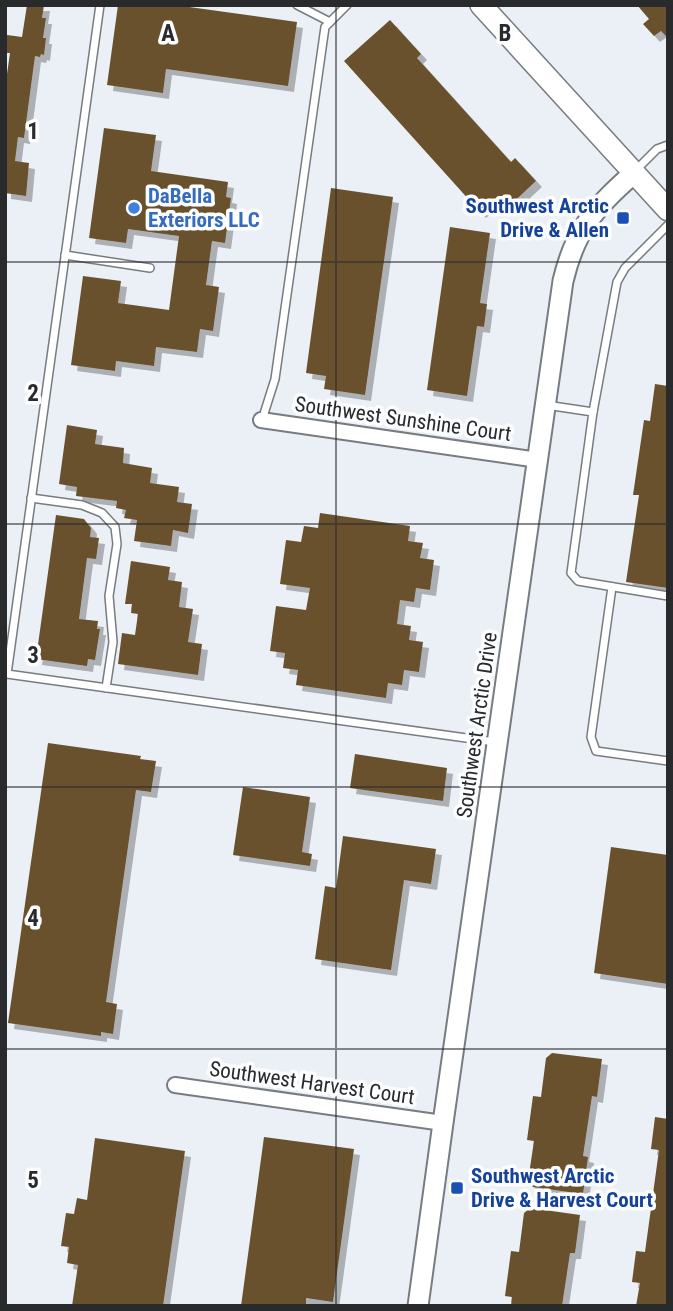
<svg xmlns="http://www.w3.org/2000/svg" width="673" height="1311" viewBox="0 0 673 1311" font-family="'Roboto Condensed',sans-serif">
<defs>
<filter id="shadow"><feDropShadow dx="6" dy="6" stdDeviation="0" flood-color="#0004"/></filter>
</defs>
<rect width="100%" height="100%" fill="#ebf0f6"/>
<g fill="#6a512d" filter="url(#shadow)">
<path d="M27 5H44L42 18H46L43 38H46L44 55 41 54 40 57 35 56 24 138 18 137 15 161 29 163 26 196 5 193V88L10 53H5V50L7 35 22 37Z"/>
<path d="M118 5H175L297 22 288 86 166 69 163 93 107 85Z"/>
<path d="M637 5H668V38L661 31 654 36 643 24 649 19Z"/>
<path d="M390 20 421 54 417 58 511 162 515 158 536 181 506 209 496 198 480 212 344 61Z"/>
<path d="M104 128 156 135 151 171 228 182 226 197 231 198 225 243 212 241 208 270 206 285 219 287 213 331 200 329 197 352 156 347 154 366 116 361 115 371 71 365 83 276 121 281 118 303 169 310 179 236 128 229 126 243 89 238Z"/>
<path d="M331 188 393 197 365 395 324 389 326 376 306 373Z"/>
<path d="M450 227 490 233 480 303 487 304 484 327 477 326 467 396 427 390Z"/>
<path d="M655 384 668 386V588L626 582 639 495H633L644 420 650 421Z"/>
<path d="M67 425 97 430 95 444 124 448 123 463 152 468 150 483 179 487 177 502 192 504 188 533 173 530 171 546 134 541 137 520 124 518 126 510 116 508 117 501 76 496 77 487 59 484Z"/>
<path d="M320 513 410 526 408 541 423 543 420 558 434 560 430 590 416 588 414 602 400 600 397 624 411 626 409 640 423 642 419 672 404 670 402 685 388 683 386 698 296 685 298 670 283 668 285 653 270 651 276 606 306 610 310 588 280 584 286 540 301 542 304 526 318 528Z"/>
<path d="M56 515 84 519 91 528 90 537 99 538 96 559 87 558 79 619 98 621 97 629H100L95 660 88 659 87 666 36 659Z"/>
<path d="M131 561 170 567 168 580 182 582 179 607 193 609 188 642 202 644 198 675 118 664 122 633 135 635 138 614 131 613 132 604H125Z"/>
<path d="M48 743 141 756 140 759 156 761 151 792 136 790 106 1002 117 1004 113 1034 101 1032V1036L8 1023Z"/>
<path d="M355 754 447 768 443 801 350 788Z"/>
<path d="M243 787 310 797 302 852 312 854 310 866 233 855Z"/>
<path d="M343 836 436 849 431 884 404 880 391 970 315 959 325 886 336 888Z"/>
<path d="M611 847 668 855V984L594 973Z"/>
<path d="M552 1053 602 1059 597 1097 592 1096 583 1156 588 1157 583 1194 533 1187 528 1181 534 1141 527 1140 533 1096 541 1097 546 1058Z"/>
<path d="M655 1117 668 1119V1306H636L640 1283 632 1282 636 1251 645 1252 659 1150 651 1149Z"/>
<path d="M264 1137 354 1149 333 1302 306 1298V1306H241Z"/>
<path d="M95 1138 185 1151 163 1306H72L78 1265 67 1263 69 1247 61 1246 66 1213 74 1214 77 1198 87 1200Z"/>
<path d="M530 1208 580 1215 575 1253H570L562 1306H511L512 1297 505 1296 511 1251 519 1252 524 1213Z"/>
</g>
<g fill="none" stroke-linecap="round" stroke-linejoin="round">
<g stroke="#777c81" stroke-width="10">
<g id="service">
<path d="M100 5 7 674 495 742"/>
<path d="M297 5 330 22"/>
<path d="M636 170 657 149 668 145"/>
<path d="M65 255 150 268"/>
<path d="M546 405 593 412 571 573 578 581 668 596"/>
<path d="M593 412 617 282 625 268 668 225"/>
<path d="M262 420 275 379 325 27 347 5"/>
<path d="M31 498 82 505 102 513 115 527 117 544 109 596 113 642 106 688"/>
<path d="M612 587 591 737 596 751 668 761"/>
</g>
</g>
<g stroke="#777c81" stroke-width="18">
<g id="minor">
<path d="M261 420 538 460"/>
<path d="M175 1085 443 1123"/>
</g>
</g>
<g stroke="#777c81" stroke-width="23">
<path id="tertiary" d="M418 1306 443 1123 563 281C575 230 595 207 633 174"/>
</g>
<g stroke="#777c81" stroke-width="24">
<path id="secondary" d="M481 5 668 210"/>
</g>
<use href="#service" stroke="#fff" stroke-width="7"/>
<use href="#minor" stroke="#fff" stroke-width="14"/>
<use href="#tertiary" stroke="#fff" stroke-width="19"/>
<use href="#secondary" stroke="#fff" stroke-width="21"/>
</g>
<path fill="none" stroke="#282a2c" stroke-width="2" stroke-opacity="0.55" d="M336 5V1306M5 262H668M5 524H668M5 787H668M5 1049H668"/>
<circle fill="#3f7fe0" stroke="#fcfdfe" stroke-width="2.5" cx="134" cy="208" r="7"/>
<g fill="#1a4fb4" stroke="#fcfdfe" stroke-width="2.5">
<rect x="616" y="211" width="14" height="14" rx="3.5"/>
<rect x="450" y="1181" width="14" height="14" rx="3.5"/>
</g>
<g text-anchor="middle" stroke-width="7" stroke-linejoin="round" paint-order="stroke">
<g font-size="21" font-weight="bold" fill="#366cbe" stroke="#fcfdfe" text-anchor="start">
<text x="148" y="203">DaBella<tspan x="148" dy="24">Exteriors LLC</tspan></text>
</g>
<g font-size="21" font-weight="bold" fill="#164399" stroke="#fcfdfe" text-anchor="end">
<text x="609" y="213">Southwest Arctic<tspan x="609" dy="24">Drive &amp; Allen</tspan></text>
<text x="471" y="1183" text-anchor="start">Southwest Arctic<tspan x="471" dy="24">Drive &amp; Harvest Court</tspan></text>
</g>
<g font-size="21" fill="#282a2c" stroke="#fcfdfe">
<text transform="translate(403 419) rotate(8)" y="7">Southwest Sunshine Court</text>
<text transform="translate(477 725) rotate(-82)" y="7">Southwest Arctic Drive</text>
<text transform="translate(312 1083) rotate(8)" y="7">Southwest Harvest Court</text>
</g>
</g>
<g font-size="23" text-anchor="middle" font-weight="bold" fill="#282a2c" stroke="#fcfdfe" stroke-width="7" stroke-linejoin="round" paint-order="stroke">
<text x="168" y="41">A</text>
<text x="505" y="41">B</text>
<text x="33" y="139">1</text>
<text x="33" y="401">2</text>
<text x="33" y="663">3</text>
<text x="33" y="926">4</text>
<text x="33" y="1188">5</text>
</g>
<rect width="673" height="1311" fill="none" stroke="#282a2c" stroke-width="14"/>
</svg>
